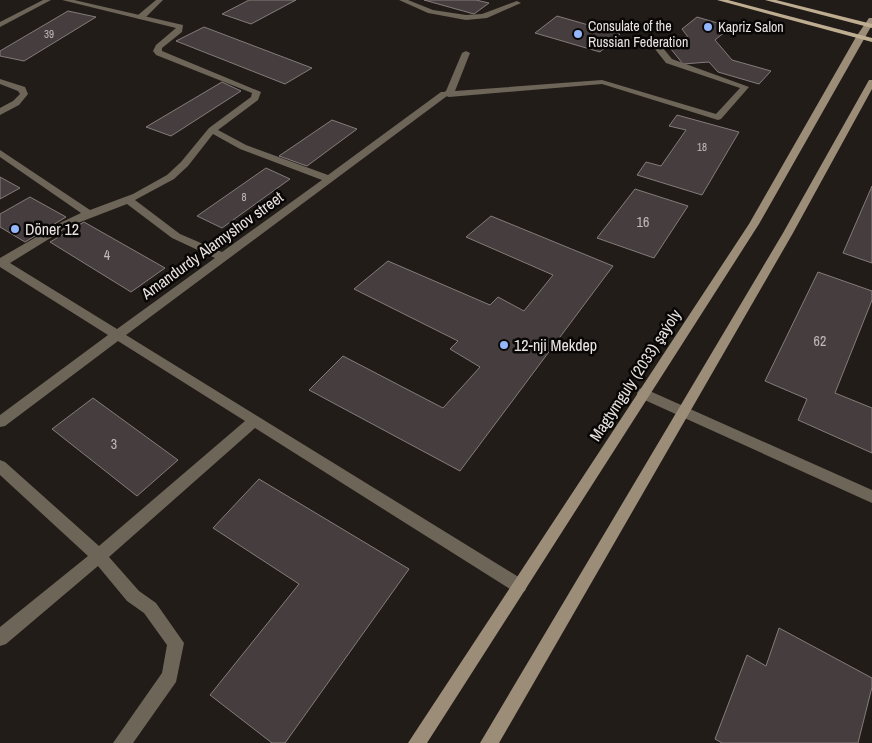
<svg xmlns="http://www.w3.org/2000/svg" width="872" height="743" viewBox="0 0 872 743" font-family="'Archivo Narrow',sans-serif">
<rect width="100%" height="100%" fill="#221c19"/>
<g fill="#463e3e" stroke="#847b7b">
<path d="M249 0H296L251 24 222 14Z"/>
<path d="M424 0H476L489 3 474 14Z"/>
<path d="M68 11 96 17 24 61 0 56V51Z"/>
<path d="M557 16 620 34 600 52 535 33Z"/>
<path d="M697 17 731 27 715 40 732 60 771 71 759 84 718 72 709 62 683 64 663 39 688 37 682 29Z"/>
<path d="M204 27 312 68 285 84 176 41Z"/>
<path d="M222 82 241 91 171 136 146 127Z"/>
<path d="M677 115 739 132 702 195 637 175 646 162 661 166 686 130 669 126Z"/>
<path d="M332 120 357 129 307 166 279 156Z"/>
<path d="M266 168 290 179 222 228 197 216Z"/>
<path d="M0 177 20 188 0 199Z"/>
<path d="M872 186V263L843 253Z"/>
<path d="M635 189 688 206 654 258 597 238Z"/>
<path d="M30 197 66 217 25 242 0 227V214Z"/>
<path d="M491 216 613 266 460 471 309 390 343 356 443 408 480 367 450 349 458 341 354 289 388 261 490 305 498 297 524 311 553 275 466 237Z"/>
<path d="M84 222 165 268 131 292 50 242Z"/>
<path d="M818 272 872 291V300L835 393 872 408V453L798 420 807 399 765 381Z"/>
<path d="M93 398 178 460 137 496 52 429Z"/>
<path d="M259 479 409 569 285 743H272L210 695 299 584 213 528Z"/>
<path d="M779 628 872 678V687L858 743H722L715 739 747 655 766 666Z"/>
</g>
<g fill="none" stroke-linecap="round" stroke-linejoin="round">
<g fill="#6d6557" fill-rule="evenodd">
<path d="M156 0H163L144 19H138V15Z"/>
<path d="M399 0H408L433 10 466 15 482 14 517 1 521 3 487 18 466 20 428 13Z"/>
<path d="M652 42H658L672 59 749 87 721 119 718 120 602 84 449 97 440 94 446 91 462 53 466 51 470 53 455 91 602 80 716 114 740 88 666 63 651 44Z"/>
<path d="M0 79 25 87 28 94 19 105 0 115V108L13 101 20 94 18 91 0 84Z"/>
</g>
<g fill="#6d6557" fill-rule="evenodd">
<path d="M43 0H51L0 27V22Z"/>
<path d="M62 0H74L183 25 182 32 162 48V51L261 92 258 100 218 130 246 145 328 175 441 92H447V96L126 335 525 581 527 586 525 591 519 593 513 591 255 428 109 557 139 591 156 603 184 643 176 682 133 743H113L162 673 167 645 144 613 127 601 98 566 6 644 0 646V627L88 556 0 475V460L5 462 99 546 245 421 118 341 5 426 0 427V415L108 335 0 267V258L62 222 81 213 0 157V150L90 210 133 194 167 175 181 162 209 128 251 97 252 93 156 55 153 51 156 45 176 28ZM213 134 240 149 322 180 222 252 180 234 135 200 174 179 188 166ZM127 204 172 238 215 258 117 329 10 263 70 226Z"/>
<path d="M643 388 872 490V503L638 397 637 393 638 389Z"/>
</g>
<g fill="#9b8d78" fill-rule="evenodd">
<path d="M869 18H872V25L759 224 427 743H408L749 224 856 37Z"/>
<path d="M869 80H872V89L793 233 499 743H480L783 233Z"/>
</g>
<g fill="#bead91" fill-rule="evenodd">
<path d="M717 0H728L872 38V42Z"/>
<path d="M765 0H776L872 24V28Z"/>
</g>
</g>
<g fill="#92b7fd" stroke="#090706" stroke-width="2">
<circle cx="708" cy="27" r="5"/>
<circle cx="578" cy="34" r="5"/>
<circle cx="15" cy="229" r="5"/>
<circle cx="504" cy="345" r="5"/>
</g>
<g text-anchor="middle" stroke-width="5" stroke-linejoin="round" paint-order="stroke">
<g font-size="11" fill="#c0bab8">
<text x="49" y="38">39</text>
<text x="702" y="151">18</text>
<text x="244" y="201">8</text>
</g>
<g font-size="14" fill="#e8e3e1" stroke="#090706" text-anchor="start">
<text x="588" y="31">Consulate of the<tspan x="588" dy="16">Russian Federation</tspan></text>
<text x="718" y="32">Kapriz Salon</text>
</g>
<g font-size="14" fill="#c0bab8">
<text x="643" y="227">16</text>
<text x="107" y="260">4</text>
<text x="820" y="346">62</text>
<text x="114" y="449">3</text>
</g>
<g font-size="16" fill="#e8e3e1" stroke="#090706" text-anchor="start">
<text x="25" y="235">Döner 12</text>
<text x="514" y="351">12-nji Mekdep</text>
</g>
<g font-size="16" fill="#e8e3e1" stroke="#090706">
<text transform="translate(212 245) rotate(-36)" y="6">Amandurdy Alamyshov street</text>
<text transform="translate(635 375) rotate(-57)" y="6">Magtymguly (2033) şaýoly</text>
</g>
</g>
</svg>
